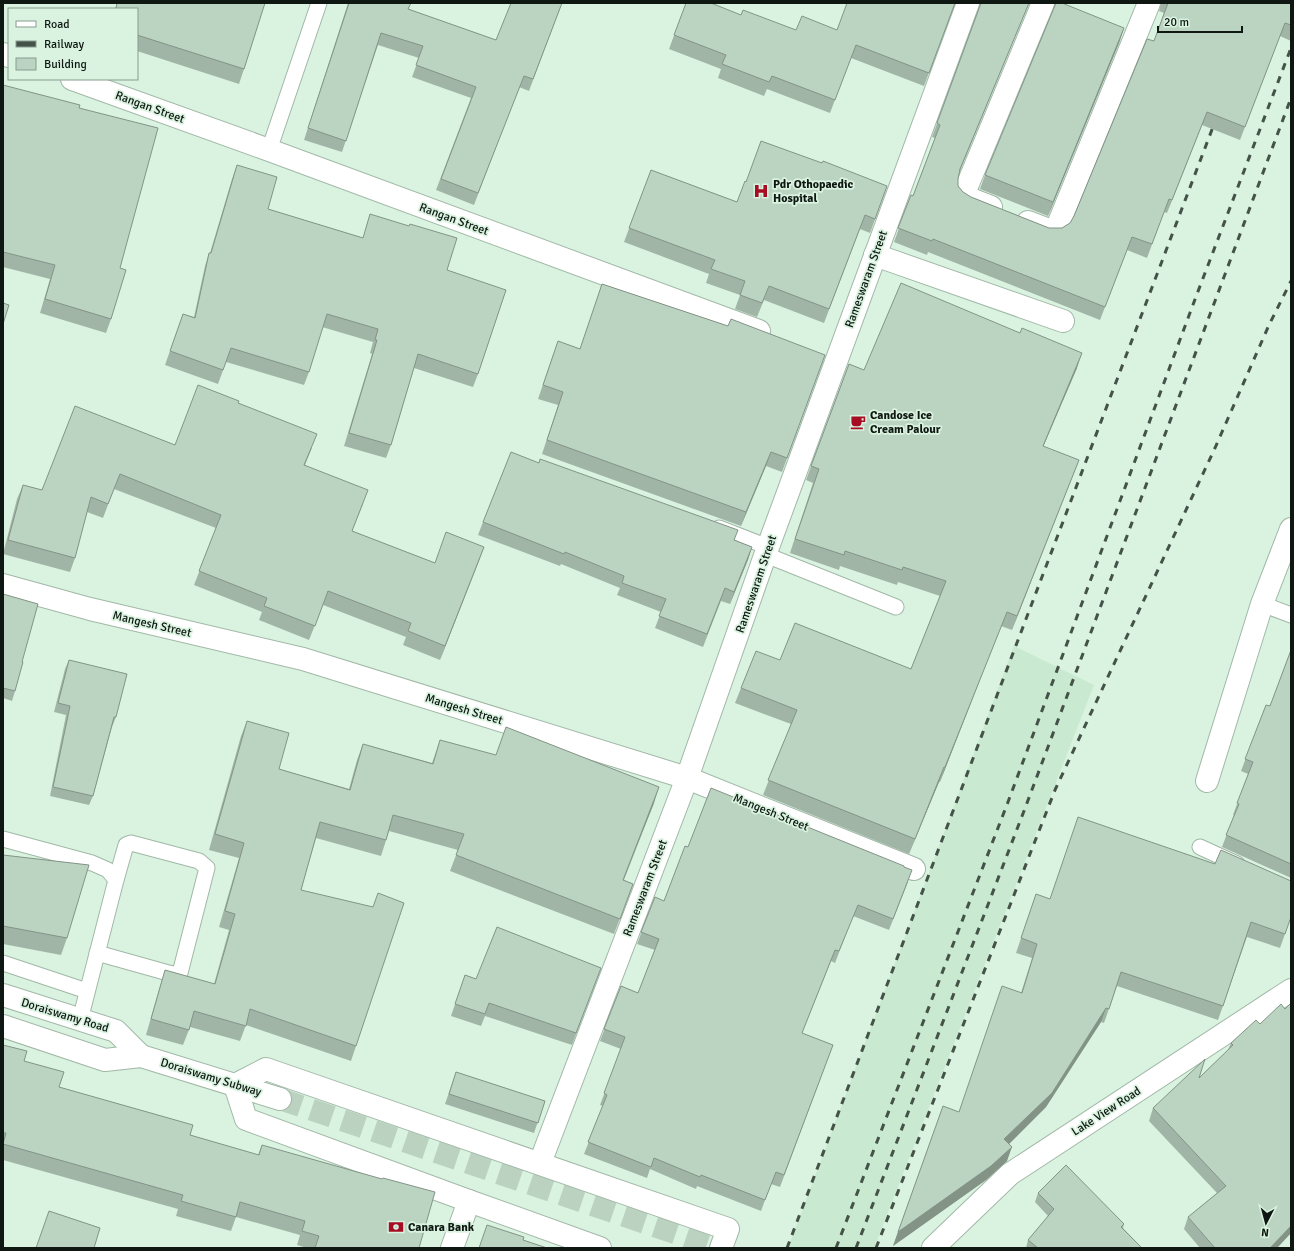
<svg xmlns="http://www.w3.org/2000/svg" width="1294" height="1251" viewBox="0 0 1294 1251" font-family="Signika,sans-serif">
<rect width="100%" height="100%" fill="#daf3e0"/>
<path fill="#c9e9d1" d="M1014 646 1094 685 874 1248H788Z"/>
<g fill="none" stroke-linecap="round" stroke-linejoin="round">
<path stroke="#bbd2c1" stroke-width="22" stroke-dasharray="22 11" stroke-linecap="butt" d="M280 1099 719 1248"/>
<g stroke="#a1b8a7" stroke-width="17">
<g id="service">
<path d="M269 150 319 3"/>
<path d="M719 528 768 547"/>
<path d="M766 555 896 607"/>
<path d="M1262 604 1291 615"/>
<path d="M3 839 92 863 108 870 116 880 80 1020"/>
<path d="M1200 847 1237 864"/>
<path d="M97 953 172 974 180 973 207 868 199 861 131 843 126 845 116 880"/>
<path d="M3 963 87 991"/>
</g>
</g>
<g stroke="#a1b8a7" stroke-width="24">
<g id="minor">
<path d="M3 54 9 56"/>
<path d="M72 79 269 150 759 331"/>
<path d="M991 207 968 198 965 195V191L1043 3"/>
<path d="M1028 222 1049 230 1055 229 1058 225 1149 3"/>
<path d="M875 255 1063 321"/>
<path d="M3 585 90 609 303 659 687 778 914 869"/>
<path d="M1207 781 1262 604 1291 529"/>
<path d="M540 1163 687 778 768 547 968 3"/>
<path d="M452 1248 469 1201"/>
</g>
</g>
<g stroke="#a1b8a7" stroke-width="24">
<g id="tertiary">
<path d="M600 1248 469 1201 246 1119 235 1085 266 1069 728 1229 721 1248"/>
<path d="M933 1248 1010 1174 1291 990"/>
</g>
</g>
<g stroke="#a1b8a7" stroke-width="24">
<g id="secondary">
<path d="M3 995 116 1031 141 1056"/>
<path d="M3 1026 105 1060 141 1056 280 1099"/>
</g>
</g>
<use href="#service" stroke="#fff" stroke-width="15"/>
<use href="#minor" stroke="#fff" stroke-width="22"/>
<use href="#tertiary" stroke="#fff" stroke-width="22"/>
<use href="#secondary" stroke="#fff" stroke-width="22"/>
<g stroke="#445248" stroke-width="3" stroke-dasharray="7 7" stroke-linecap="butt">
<path d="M787 1248 1216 119"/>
<path d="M836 1248 1008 802 1197 294 1291 48"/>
<path d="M856 1248 1024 811 1291 98"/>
<path d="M876 1248 1055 790 1215 448 1269 325 1291 281"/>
</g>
</g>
<g fill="#a1b5a6">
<path d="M117 3H265L244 69 239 84 137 51V9H115Z"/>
<path d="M348 3H411L408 9 496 40 562 3 529 91 519 87 474 205 436 190 471 98 412 77 419 58 378 45 342 152 304 140Z"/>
<path d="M686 3 741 15 796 30H837L955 3 924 86 851 58 830 113 767 89 764 96 718 78 721 69 669 49Z"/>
<path d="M980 3H1029L959 173 958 179V186L963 192 971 197 1049 228H1062L1070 223 1074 216 1154 41 1164 13 1159 11 1161 3H1291V41L1280 36 1240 140 1202 125 1167 213 1164 212 1147 258 1127 250 1100 320 928 252 927 255 894 242 911 195 913 196 935 138 932 137 980 7Z"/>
<path d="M1124 28 1119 43 1048 216 980 189 985 175Z"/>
<path d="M3 85 79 108 120 268 111 319 106 333 40 313 50 279 3 267Z"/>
<path d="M237 165 268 209 363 238 370 214 447 270 478 374 473 387 414 368 391 445 386 458 344 446 372 354 370 353 373 342 322 327 309 372 304 385 226 362 218 384 165 365 183 314 194 317 205 266 209 253H210L232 179Z"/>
<path d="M651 170 737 202 746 182 887 186 870 233 860 229 824 323 764 300 757 317 735 309 740 295 706 283 709 274 624 242Z"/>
<path d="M602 284 728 326 825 355 782 472 766 466 741 526 542 454 558 405 538 399 553 355 558 341 580 349Z"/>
<path d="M849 364 864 370 1077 368 1043 447 1079 460 1012 630 1001 626 940 782H939L909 854 763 795 791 724 735 703 741 688 780 660 911 669 940 596 898 582 897 585 840 566 839 570 790 553 813 483 806 480Z"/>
<path d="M238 403 312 448 305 465 363 504 352 531 435 563 484 547 440 660 403 645 406 637 323 605 309 640 259 620 262 612 194 585 216 528 114 489 103 518 87 512 75 558 70 572 3 554 17 499 23 485 42 490 175 445Z"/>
<path d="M483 522 735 540 752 547 730 604 721 601 703 647 655 628 661 612 617 595 620 588 561 564 560 566 478 535Z"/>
<path d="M3 594 22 662 15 691 12 701 3 698Z"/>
<path d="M1291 650V878L1222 847 1234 815H1233L1248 774 1241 771 1266 705 1270 706Z"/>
<path d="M69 660 116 717 112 727 93 796 89 805 50 796 66 715 54 712 65 669Z"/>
<path d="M247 721 279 769 349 789 357 760 363 744 432 763 440 740 654 803 624 880 633 884 614 934 450 871 458 850 389 831 381 856 316 838 301 890 356 1046 351 1061 246 1025 240 1041 190 1027 183 1045 146 1035 160 986 165 970 214 984 229 930 219 927 239 858 209 850 241 736Z"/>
<path d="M688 847 904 867 908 882 889 930 853 916 835 963 831 961 802 1033 833 1045 780 1187 771 1184 761 1211 697 1186 696 1189 650 1169 647 1178 584 1154 603 1106 600 1105 621 1049 600 1041 621 986 638 993 655 950 637 944 655 897 664 901Z"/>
<path d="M3 855 67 938 61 955 3 944Z"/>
<path d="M1036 894 1049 899 1291 917 1280 948 1247 937 1218 1020 1117 986 1104 1023 1101 1022 1046 1107 1009 1144 1007 1161 986 1180 893 1246 943 1106 959 1112 1021 993 1032 958 1016 953Z"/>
<path d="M601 968 572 1045 485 1016 481 1026 451 1016 465 975 476 979Z"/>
<path d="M1291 1003V1233L1277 1248H1200L1184 1229 1188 1217 1217 1193 1149 1121 1153 1108 1199 1078 1228 1050 1231 1043 1260 1024 1285 1009Z"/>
<path d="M3 1045 59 1087 190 1135 258 1155 262 1145 419 1248H307L297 1245 300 1235 236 1217 231 1231 176 1216 178 1209 3 1160Z"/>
<path d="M456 1072 545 1101 534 1133 445 1104Z"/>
<path d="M1038 1193 1124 1224 1123 1228 1142 1248H1026L1028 1240 1048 1216 1035 1202Z"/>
</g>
<g fill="#839487">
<path d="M1029 3 955 182 960 169Z"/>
<path d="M1124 28 1119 43 1048 216 1053 202Z"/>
<path d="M1207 112 1202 125 1167 213 1172 200Z"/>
<path d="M1082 353 1077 368 1037 461 1043 446Z"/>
<path d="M771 452 766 466 741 526 746 512Z"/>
<path d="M1079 460 1073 475 1012 630 1017 616Z"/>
<path d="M484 547 479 561 440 660 445 646Z"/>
<path d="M752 547 748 560 730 604 734 592Z"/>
<path d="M1007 612 1001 626 940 782 945 767Z"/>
<path d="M944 767 939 782 909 854 915 839Z"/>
<path d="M659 787 654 803 617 895 623 880Z"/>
<path d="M1106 1008 1101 1022 1046 1107 999 1154 1004 1139Z"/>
<path d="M1012 1147 1007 1161 986 1180 893 1246 898 1232Z"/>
<path d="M1291 1226V1233L1277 1248H1270Z"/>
</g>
<g fill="#bbd3c1" stroke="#839487">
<path d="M117 3H265L244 69 137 35V9H116Z"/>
<path d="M349 3H411L408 9 496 40 511 3H562L533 79 524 76 478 193 441 179 476 87 416 65 423 46 381 33 346 141 308 128Z"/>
<path d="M686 3H711L741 15 743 10 796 30 802 16 837 30 847 3H955L929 73 856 45 835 100 772 76 769 82 722 64 726 55 674 35Z"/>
<path d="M981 3H1029L960 169 958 179V186L963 192 971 197 1049 228H1062L1070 223 1074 216 1147 39 1154 41 1168 3H1291V25L1285 23 1245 127 1207 112 1172 200 1169 199 1152 244 1132 237 1105 307 933 239 932 241 898 228 911 195 913 196 940 125 937 123Z"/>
<path d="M1056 3H1062L1124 28 1053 202 985 175Z"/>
<path d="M3 85 80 105 79 108 158 128 120 268 126 270 111 319 45 299 55 265 3 252Z"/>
<path d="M761 141 822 163 823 161 887 186 875 219 865 215 829 309 769 286 762 303 740 295 745 281 711 269 715 260 629 228 651 170 737 202 745 181 746 182Z"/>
<path d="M237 165 277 177 268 209 363 238 370 214 409 226 410 224 457 238 447 270 506 290 478 374 418 354 391 445 349 433 377 340H375L378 329 327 314 309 372 231 348 223 370 170 351 183 314 195 318 209 253H211Z"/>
<path d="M901 283 1020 333 1022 328 1082 353 1043 446 1079 460 1017 616 1007 612 945 767H944L915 839 768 780 797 710 741 688 756 651 780 660 795 623 911 669 946 581 903 567 902 570 845 551 844 555 795 539 819 469 811 466 849 364 864 370Z"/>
<path d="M602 284 728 326 731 319 825 355 787 458 771 452 746 512 547 440 563 392 543 385 558 341 580 349Z"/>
<path d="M3 303 9 305 3 324Z"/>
<path d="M198 385 239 401 238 403 317 434 304 465 368 490 352 531 435 563 446 532 484 547 445 646 408 631 411 623 328 591 315 626 264 606 267 598 199 571 221 515 120 474 108 504 91 497 75 558 8 540 23 485 42 490 75 406 175 445Z"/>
<path d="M511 452 539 463 540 459 738 530 734 540 752 547 734 592 725 588 707 634 659 616 666 599 622 583 624 576 565 552 564 554 483 522Z"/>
<path d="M3 594 38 604 22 662H23L15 691 3 688Z"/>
<path d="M1291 650V864L1226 835 1239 804 1237 803 1253 762 1245 759 1266 705 1270 706Z"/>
<path d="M69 660 127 674 116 717H114L93 796 53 787 70 706 58 703Z"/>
<path d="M247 721 289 733 279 769 350 790 363 744 433 764 440 740 496 755 506 727 659 787 623 880 633 884 620 919 456 855 464 834 393 815 386 840 320 822 301 890 373 907 378 893 404 903 356 1046 250 1009 246 1026 194 1011 189 1030 151 1019 165 970 215 984 235 914 225 911 244 843 215 834Z"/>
<path d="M711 788 904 866V867L912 870 893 919 858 905 839 951 835 950 802 1033 833 1045 784 1175 776 1172 765 1200 701 1175 700 1177 654 1158 651 1167 588 1142 607 1095 604 1093 625 1037 604 1029 621 986 638 993 659 939 641 932 655 897 664 901 685 846 688 847Z"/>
<path d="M1078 817 1215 864 1221 850 1291 881V917L1285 934 1251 922 1223 1006 1121 972 1109 1009 1106 1008 1052 1093 1004 1139 1012 1147 991 1166 898 1232 943 1106 959 1112 1002 986 1022 993 1037 944 1021 938 1036 894 1050 899Z"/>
<path d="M3 855 89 865 67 938 3 926Z"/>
<path d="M497 927 601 968 576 1033 489 1003 485 1014 455 1004 465 975 476 979Z"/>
<path d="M1291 1003V1226L1270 1248H1215L1188 1217 1226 1186 1153 1108 1205 1059 1199 1078 1233 1045 1231 1043 1256 1020 1260 1024 1281 1004 1285 1009Z"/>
<path d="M3 1045 27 1051 24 1061 64 1072 59 1087 193 1125 190 1135 259 1155 262 1145 382 1179 383 1178 435 1192 419 1248H315L319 1236 302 1231 305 1221 240 1202 236 1217 181 1201 183 1195 3 1144 6 1133H3Z"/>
<path d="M456 1072 545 1101 538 1123 449 1094Z"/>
<path d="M1066 1165 1124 1224 1121 1227 1142 1248H1038L1028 1240 1054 1209 1038 1193Z"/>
<path d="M49 1211 100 1228 94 1248H36Z"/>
<path d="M487 1225 524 1237 523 1240 547 1248H479Z"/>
</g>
<defs>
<g id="hospital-bare" transform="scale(1.2)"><path d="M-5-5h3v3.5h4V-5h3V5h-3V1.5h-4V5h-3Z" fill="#a60d23" stroke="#daf3e0" stroke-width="2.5" paint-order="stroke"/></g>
<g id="cafe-bare" transform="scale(1.2)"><path d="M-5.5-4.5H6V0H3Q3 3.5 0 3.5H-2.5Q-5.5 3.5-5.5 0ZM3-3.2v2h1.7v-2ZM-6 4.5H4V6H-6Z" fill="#a60d23" stroke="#daf3e0" stroke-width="2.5" paint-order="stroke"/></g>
<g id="bank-bare" transform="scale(1.2)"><path d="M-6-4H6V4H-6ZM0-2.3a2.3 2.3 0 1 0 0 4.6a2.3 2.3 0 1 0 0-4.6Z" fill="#a60d23" stroke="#daf3e0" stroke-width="2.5" paint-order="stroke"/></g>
</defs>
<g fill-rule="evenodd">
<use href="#hospital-bare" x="761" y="191"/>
<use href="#cafe-bare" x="858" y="422"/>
<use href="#bank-bare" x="396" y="1227"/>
</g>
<g text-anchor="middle" stroke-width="3.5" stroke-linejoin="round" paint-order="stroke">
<g font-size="12" fill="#0e1711" stroke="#daf3e0">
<text transform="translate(150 107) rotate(20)" y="4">Rangan Street</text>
<text transform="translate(454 219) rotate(20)" y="4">Rangan Street</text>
<text transform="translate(866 279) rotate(-70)" y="4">Rameswaram Street</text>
<text transform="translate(756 584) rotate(-71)" y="4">Rameswaram Street</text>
<text transform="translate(152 624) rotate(13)" y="4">Mangesh Street</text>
<text transform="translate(464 709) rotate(17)" y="4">Mangesh Street</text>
<text transform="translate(771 812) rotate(22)" y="4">Mangesh Street</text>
<text transform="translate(645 888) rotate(-69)" y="4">Rameswaram Street</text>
<text transform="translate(65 1015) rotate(17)" y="4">Doraiswamy Road</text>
<text transform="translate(211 1077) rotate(17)" y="4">Doraiswamy Subway</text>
<text transform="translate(1106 1111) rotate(-33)" y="4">Lake View Road</text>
</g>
<g font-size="12" font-weight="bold" fill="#0e1711" stroke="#daf3e0" text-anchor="start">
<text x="773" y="188">Pdr Othopaedic<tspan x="773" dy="14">Hospital</tspan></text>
<text x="870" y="419">Candose Ice<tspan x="870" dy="14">Cream Palour</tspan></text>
<text x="408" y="1231">Canara Bank</text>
</g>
</g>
<rect width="1294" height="1251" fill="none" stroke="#0e1711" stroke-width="8"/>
<rect x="8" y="8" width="130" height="72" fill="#daf3e0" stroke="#889b8d"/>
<rect x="16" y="21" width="20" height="6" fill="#ffffff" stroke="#889b8d"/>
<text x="44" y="28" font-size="12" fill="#0e1711">Road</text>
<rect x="16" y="41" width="20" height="6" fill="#445248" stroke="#889b8d"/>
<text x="44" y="48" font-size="12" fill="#0e1711">Railway</text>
<rect x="16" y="58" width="20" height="12" fill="#bbd3c1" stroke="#889b8d"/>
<text x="44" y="68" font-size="12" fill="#0e1711">Building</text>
<g transform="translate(1266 1223) rotate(186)" stroke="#daf3e0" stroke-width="3" paint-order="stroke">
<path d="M0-3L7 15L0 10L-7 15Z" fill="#0e1711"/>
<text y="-6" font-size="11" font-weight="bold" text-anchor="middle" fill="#0e1711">N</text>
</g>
<path d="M1158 26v6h84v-6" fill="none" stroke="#0e1711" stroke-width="2"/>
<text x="1164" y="26" font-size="12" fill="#0e1711" stroke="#daf3e0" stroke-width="3" paint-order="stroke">20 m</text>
</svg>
